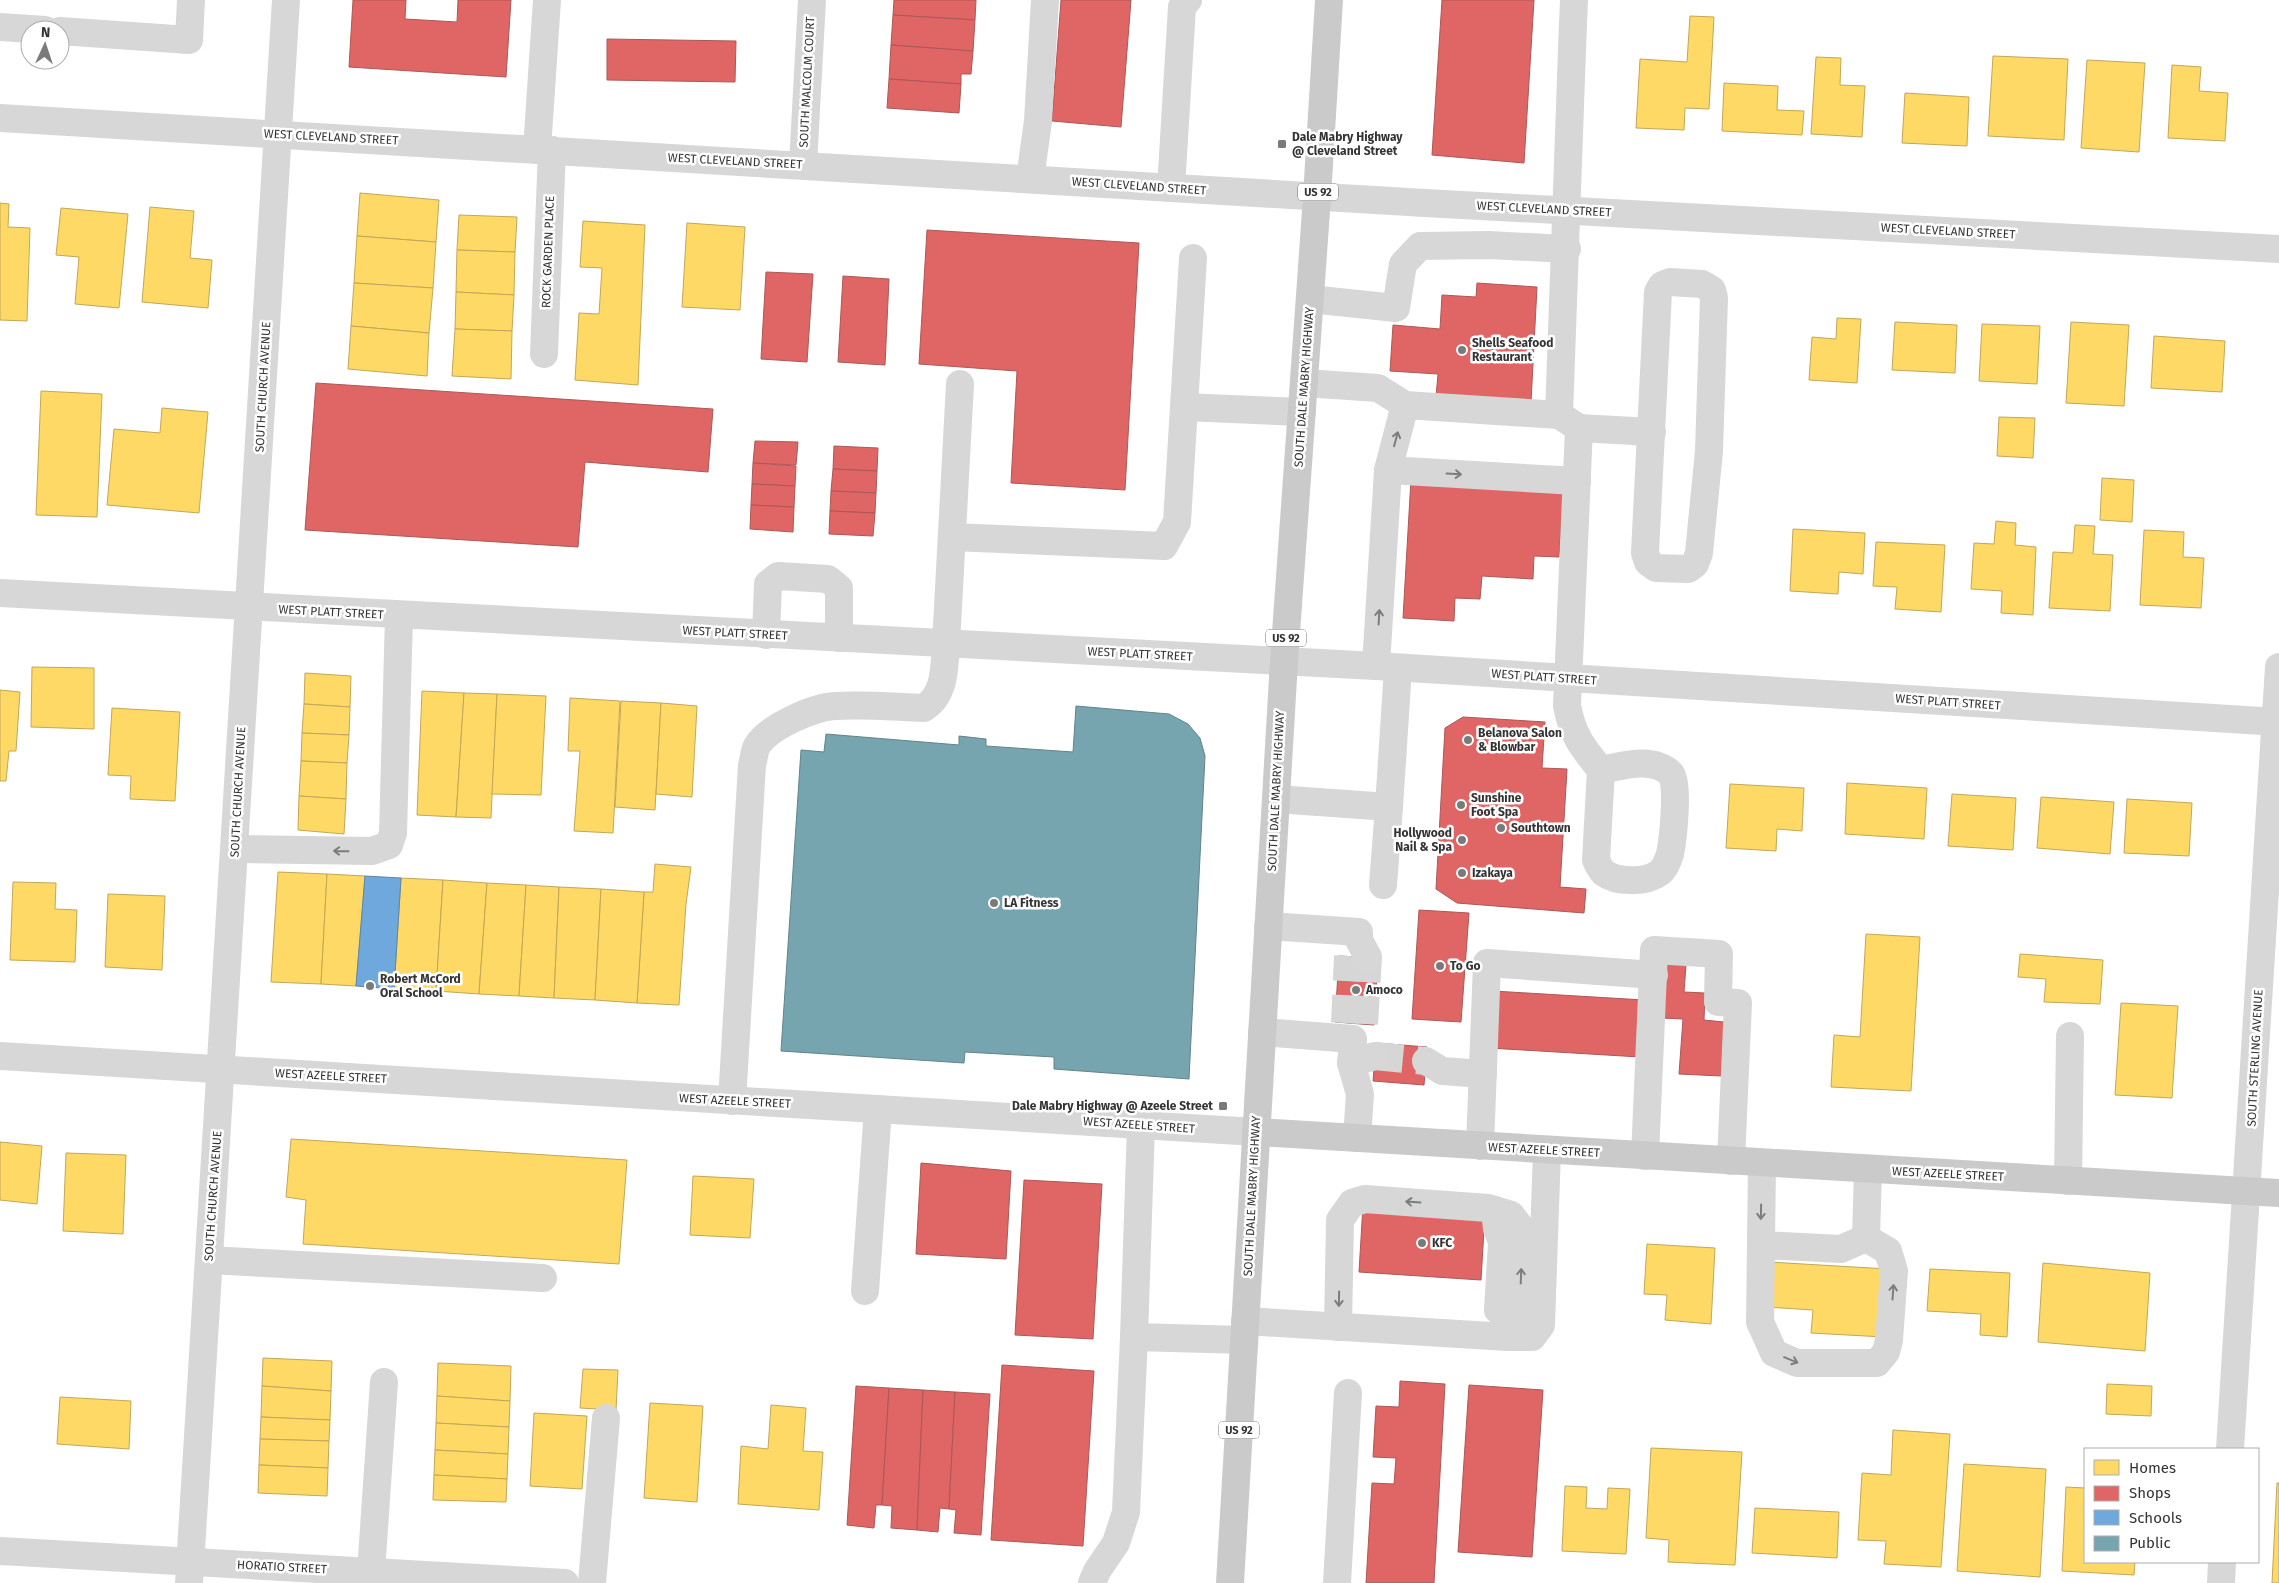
<svg xmlns="http://www.w3.org/2000/svg" width="2279" height="1583" viewBox="0 0 2279 1583" font-family="'Fira Sans',sans-serif">
<rect width="100%" height="100%" fill="#fff"/>
<g fill="#ffd966" stroke="#c2a757">
<path d="M1690 16 1714 17 1709 109 1685 108 1684 130 1636 128 1640 59 1687 62Z"/>
<path d="M1993 56 2068 59 2064 140 1988 136Z"/>
<path d="M1816 57 1841 58 1840 85 1865 86 1862 137 1811 134Z"/>
<path d="M2087 60 2145 63 2139 152 2081 148Z"/>
<path d="M2172 65 2201 67 2199 91 2228 93 2225 141 2168 138Z"/>
<path d="M1724 83 1778 86 1777 110 1804 111 1802 135 1722 131Z"/>
<path d="M1905 93 1969 97 1967 146 1902 143Z"/>
<path d="M360 193 439 200 436 242 357 236Z"/>
<path d="M0 203 9 204 8 227 30 228 27 321 0 320Z"/>
<path d="M150 207 194 211 190 258 212 260 208 308 142 302Z"/>
<path d="M61 208 128 214 119 308 75 304 79 257 56 255Z"/>
<path d="M459 215 517 217 515 252 457 250Z"/>
<path d="M583 221 645 225 638 385 575 380 579 313 599 314 602 268 580 267Z"/>
<path d="M687 223 745 227 740 310 682 307Z"/>
<path d="M357 236 436 242 433 288 354 283Z"/>
<path d="M457 250 515 252 514 295 456 292Z"/>
<path d="M354 283 433 288 429 333 351 326Z"/>
<path d="M456 292 514 295 512 331 455 329Z"/>
<path d="M1837 318 1861 319 1857 383 1809 380 1812 337 1836 339Z"/>
<path d="M1895 322 1957 325 1955 373 1892 370Z"/>
<path d="M2071 322 2129 325 2124 406 2066 403Z"/>
<path d="M1982 324 2040 326 2037 384 1979 381Z"/>
<path d="M351 326 429 333 427 376 348 369Z"/>
<path d="M455 329 512 331 511 379 452 376Z"/>
<path d="M2154 336 2225 341 2222 392 2151 388Z"/>
<path d="M41 391 102 394 97 517 36 515Z"/>
<path d="M162 408 208 412 199 513 107 505 114 429 160 433Z"/>
<path d="M1999 417 2035 418 2033 458 1997 456Z"/>
<path d="M2102 478 2134 480 2132 522 2100 520Z"/>
<path d="M1996 521 2016 523 2015 545 2036 547 2033 615 2001 613 2002 591 1971 589 1974 543 1994 544Z"/>
<path d="M2075 525 2095 526 2093 554 2113 555 2110 611 2049 608 2053 552 2073 553Z"/>
<path d="M1793 529 1865 533 1863 574 1839 572 1838 594 1790 591Z"/>
<path d="M2144 530 2184 532 2183 557 2204 558 2201 608 2140 605Z"/>
<path d="M1876 542 1945 545 1941 612 1895 609 1897 587 1873 586Z"/>
<path d="M32 667 94 668V729L31 727Z"/>
<path d="M305 673 351 676 350 707 304 704Z"/>
<path d="M0 690 20 692 16 751H9L6 781H0Z"/>
<path d="M422 691 464 693 456 817 417 815Z"/>
<path d="M464 693 497 694 491 818 456 817Z"/>
<path d="M497 694 546 696 541 795 492 794Z"/>
<path d="M570 698 620 701 613 833 574 831 580 751H568Z"/>
<path d="M621 701 661 703 655 810 615 807Z"/>
<path d="M661 703 697 706 692 797 656 794Z"/>
<path d="M304 704 350 707 349 735 302 733Z"/>
<path d="M112 708 180 712 175 801 130 799 131 776 108 775Z"/>
<path d="M302 733 349 735 347 763 301 761Z"/>
<path d="M301 761 347 763 346 799 299 796Z"/>
<path d="M1847 783 1927 788 1924 839 1845 834Z"/>
<path d="M1730 784 1804 788 1802 831 1777 829 1776 851 1726 848Z"/>
<path d="M1952 794 2016 798 2013 850 1948 846Z"/>
<path d="M299 796 346 799 344 834 298 830Z"/>
<path d="M2041 797 2114 802 2110 854 2037 848Z"/>
<path d="M2127 799 2192 803 2189 856 2124 853Z"/>
<path d="M655 864 691 867 686 904 679 1005 637 1003 644 892H653Z"/>
<path d="M278 872 327 874 321 984 271 982Z"/>
<path d="M327 874 365 876 356 986 321 984Z"/>
<path d="M401 878 443 880 436 991 394 989Z"/>
<path d="M443 880 487 883 479 994 436 991Z"/>
<path d="M13 882 56 883 55 909 77 910 75 962 10 960Z"/>
<path d="M487 883 526 885 519 996 479 994Z"/>
<path d="M526 885 559 887 554 998 519 996Z"/>
<path d="M559 887 601 889 595 1000 554 998Z"/>
<path d="M601 889 644 892 637 1003 595 1000Z"/>
<path d="M108 894 165 896 162 970 105 967Z"/>
<path d="M1866 934 1920 937 1911 1091 1831 1087 1834 1035 1860 1037Z"/>
<path d="M2020 954 2103 960 2100 1004 2044 1002 2046 979 2018 977Z"/>
<path d="M2121 1003 2178 1006 2172 1098 2115 1095Z"/>
<path d="M291 1139 627 1160 619 1264 303 1244 306 1200 286 1197Z"/>
<path d="M0 1142 42 1146 37 1204 0 1200Z"/>
<path d="M66 1153 126 1155 123 1234 63 1231Z"/>
<path d="M693 1176 754 1179 750 1238 690 1235Z"/>
<path d="M1647 1244 1715 1248 1711 1324 1665 1320 1667 1295 1644 1294Z"/>
<path d="M1769 1262 1888 1269 1884 1337 1811 1333 1813 1310 1766 1307Z"/>
<path d="M2043 1263 2150 1273 2145 1351 2038 1342Z"/>
<path d="M1930 1269 2010 1273 2007 1337 1980 1335 1981 1314 1927 1311Z"/>
<path d="M263 1358 332 1361 331 1391 262 1386Z"/>
<path d="M438 1363 511 1366 510 1401 437 1396Z"/>
<path d="M583 1369 618 1370 616 1410 580 1408Z"/>
<path d="M2107 1384 2152 1386 2151 1416 2106 1414Z"/>
<path d="M262 1386 331 1391 330 1420 261 1417Z"/>
<path d="M437 1396 510 1401 509 1427 436 1423Z"/>
<path d="M60 1397 131 1401 129 1449 57 1444Z"/>
<path d="M650 1403 703 1406 697 1502 644 1498Z"/>
<path d="M771 1405 806 1408 803 1451 823 1452 819 1510 738 1504 741 1446 768 1449Z"/>
<path d="M534 1413 587 1416 582 1489 530 1486Z"/>
<path d="M261 1417 330 1420 329 1441 260 1439Z"/>
<path d="M436 1423 509 1427 508 1454 435 1450Z"/>
<path d="M1893 1430 1950 1434 1941 1567 1884 1564 1886 1541 1858 1540 1862 1473 1891 1475Z"/>
<path d="M260 1439 329 1441 328 1468 259 1465Z"/>
<path d="M1651 1448 1742 1452 1735 1565 1668 1562 1669 1540 1646 1538Z"/>
<path d="M435 1450 508 1454 507 1479 434 1475Z"/>
<path d="M1964 1464 2046 1469 2040 1577 1957 1571Z"/>
<path d="M259 1465 328 1468 327 1496 258 1493Z"/>
<path d="M434 1475 507 1479 506 1502 433 1500Z"/>
<path d="M2277 1483H2279V1583H2272Z"/>
<path d="M1565 1486 1587 1487 1586 1508 1607 1509 1608 1488 1630 1489 1626 1554 1562 1551Z"/>
<path d="M2066 1487 2085 1488V1562H2135L2134 1575 2062 1571Z"/>
<path d="M1755 1508 1839 1512 1837 1558 1752 1553Z"/>
</g>
<g fill="#e06666" stroke="#ac5757">
<path d="M353 0H406L405 19 457 22 458 0H511L506 77 349 67Z"/>
<path d="M894 0H976L975 20 893 15Z"/>
<path d="M1061 0H1131L1121 127 1052 121Z"/>
<path d="M1442 0H1534L1524 163 1432 155Z"/>
<path d="M893 15 975 20 973 51 891 45Z"/>
<path d="M607 39 736 41 735 82 607 80Z"/>
<path d="M891 45 973 51 971 74H961V84L889 79Z"/>
<path d="M889 79 961 84 959 113 887 108Z"/>
<path d="M927 230 1139 243 1125 490 1011 483 1017 371 919 364Z"/>
<path d="M766 272 813 274 807 362 761 359Z"/>
<path d="M843 276 889 279 885 365 838 362Z"/>
<path d="M1477 283 1537 287 1531 402 1436 397 1438 374 1390 371 1393 325 1440 329 1442 295 1476 297Z"/>
<path d="M316 383 713 409 708 472 585 462 578 547 305 530Z"/>
<path d="M755 441 798 442 796 465 753 463Z"/>
<path d="M834 446 878 448 877 471 833 469Z"/>
<path d="M753 463 796 466 795 486 752 484Z"/>
<path d="M833 469 877 471 876 493 831 491Z"/>
<path d="M1411 479 1564 487 1559 557 1534 556 1533 579 1482 576 1480 599 1455 598 1454 621 1403 618Z"/>
<path d="M752 484 795 486 794 507 751 505Z"/>
<path d="M831 491 876 493 875 513 830 511Z"/>
<path d="M751 505 794 507 793 532 750 529Z"/>
<path d="M830 511 875 513 873 536 829 534Z"/>
<path d="M1463 717 1545 722 1542 768 1567 769 1560 887 1586 889 1584 913 1457 903 1436 889 1445 728Z"/>
<path d="M1419 910 1469 913 1461 1022 1412 1019Z"/>
<path d="M1339 956 1378 958 1374 1025 1335 1022Z"/>
<path d="M1665 963 1686 965 1684 992 1705 993 1704 1020 1724 1022 1721 1076 1679 1074 1683 1019 1662 1018Z"/>
<path d="M1493 991 1644 1000 1640 1057 1489 1048Z"/>
<path d="M1376 1043 1427 1047 1424 1085 1373 1081Z"/>
<path d="M921 1163 1011 1171 1006 1259 916 1254Z"/>
<path d="M1024 1180 1102 1184 1093 1339 1015 1335Z"/>
<path d="M1363 1205 1485 1213 1481 1280 1359 1272Z"/>
<path d="M1002 1365 1094 1371 1083 1546 991 1540Z"/>
<path d="M1400 1381 1445 1384 1434 1583H1366L1372 1483 1394 1484 1396 1458 1373 1457 1376 1406 1399 1407Z"/>
<path d="M1469 1385 1543 1390 1532 1557 1458 1552Z"/>
<path d="M856 1386 889 1388 882 1505H876L874 1528 847 1525Z"/>
<path d="M889 1388 923 1390 917 1530 891 1528 892 1506 882 1505Z"/>
<path d="M923 1390 955 1392 949 1509 940 1508 938 1532 917 1530Z"/>
<path d="M955 1392 990 1394 981 1535 954 1533 956 1510 949 1509Z"/>
</g>
<path fill="#6fa8dc" stroke="#5d85a9" d="M365 876 401 878 394 989 356 986Z"/>
<path fill="#76a5af" stroke="#62838a" d="M1076 706 1169 714 1188 724 1200 738 1205 756 1189 1079 1054 1069V1057L965 1052 964 1063 781 1051 801 750 824 752 826 734 959 745V736L986 739V746L1073 752Z"/>
<g fill="none" stroke-linecap="round" stroke-linejoin="round">
<g stroke="#d6d6d6" stroke-width="28" stroke-dasharray="28 14" stroke-linecap="butt">
<path d="M1345 1023 1348 956"/>
<path d="M1364 1024 1368 957"/>
<path d="M1375 1056 1426 1061"/>
</g>
<g stroke="#d7d7d7" stroke-width="28">
<path d="M1574 0C1568 138 1565 276 1559 415L1579 428 1567 706C1573 736 1582 747 1601 770L1596 860C1598 864 1600 869 1604 873 1616 882 1646 883 1659 873 1665 869 1668 860 1670 854 1673 840 1679 783 1671 774 1653 756 1622 766 1601 770"/>
<path d="M0 27 45 30"/>
<path d="M60 31 189 40 191 0"/>
<path d="M0 118 1425 203 2279 249"/>
<path d="M537 149 547 0"/>
<path d="M803 165 812 0"/>
<path d="M1030 179 1038 121 1045 0"/>
<path d="M1171 188 1182 7 1188 0"/>
<path d="M1670 282 1702 284 1712 290 1714 298 1709 451 1699 553 1695 564 1688 569 1656 568 1648 562 1645 553 1658 292 1662 285Z"/>
<path d="M1310 299 1396 308 1403 264 1420 246 1489 245 1567 249"/>
<path d="M544 354 552 150"/>
<path d="M1304 383 1378 388 1405 405 1559 415"/>
<path d="M1184 407 1302 412"/>
<path d="M1579 428 1652 432"/>
<path d="M1388 470 1577 481"/>
<path d="M952 537 1164 546 1177 522 1193 258"/>
<path d="M0 593 1376 666 2279 722"/>
<path d="M766 635 768 584 778 576 828 579 839 588V638"/>
<path d="M1376 666 1388 470 1405 405"/>
<path d="M1276 799 1389 807 1398 668"/>
<path d="M235 849 372 851 389 845 393 833 399 616"/>
<path d="M1383 885 1389 807"/>
<path d="M1268 926 1359 932V940L1368 957"/>
<path d="M1262 1032 1353 1039"/>
<path d="M1353 1044 1351 1063 1375 1056"/>
<path d="M0 1056 1256 1132"/>
<path d="M1426 1061 1442 1071 1483 1074"/>
<path d="M1351 1063 1360 1094 1357 1138"/>
<path d="M732 1101 752 765C754 759 754 751 757 746 768 727 814 707 835 706 864 704 895 707 924 708 946 694 944 667 946 644L960 384"/>
<path d="M1141 1125 1134 1337 1244 1340"/>
<path d="M1480 1146 1487 963 1654 975"/>
<path d="M1645 1156 1654 950 1719 954 1718 1002 1738 1003 1731 1161"/>
<path d="M1762 1163 1760 1322 1774 1353 1797 1363H1877L1886 1352 1889 1340 1894 1271 1888 1251 1866 1238"/>
<path d="M2068 1181 2070 1036"/>
<path d="M1495 1210 1497 1229 1502 1242 1498 1310 1509 1320"/>
<path d="M1866 1238 1868 1169"/>
<path d="M1761 1245 1841 1249 1866 1238"/>
<path d="M209 1260 543 1278"/>
<path d="M865 1291 878 1109"/>
<path d="M1245 1321 1508 1337H1532L1541 1325 1547 1150"/>
<path d="M1338 1327 1340 1220 1352 1203 1365 1199 1488 1208 1511 1215 1520 1227 1522 1240 1520 1311 1509 1320 1508 1337"/>
<path d="M2230 1449 2279 667"/>
<path d="M0 1551 565 1583"/>
<path d="M371 1572 384 1382"/>
<path d="M189 1583 286 0"/>
<path d="M592 1583 606 1418"/>
<path d="M1092 1583 1097 1571 1116 1543 1126 1512 1134 1337"/>
<path d="M1337 1583 1348 1393"/>
<path d="M2221 1583 2222 1562"/>
</g>
<g stroke="#cacaca" stroke-width="28">
<path d="M1256 1132 2279 1193"/>
<path d="M1230 1583 1284 661 1317 197 1329 0"/>
</g>
</g>
<defs><path id="oneway-shaft" d="M-6 0H5M1.5-3L5.5 0L1.5 3" fill="none" stroke-width="1.6" stroke-linecap="round" stroke-linejoin="round" transform="scale(1.25)"/></defs>
<g stroke="#7d7d7d">
<use href="#oneway-shaft" transform="translate(1396 439) rotate(-75)"/>
<use href="#oneway-shaft" transform="translate(1454 474) rotate(3)"/>
<use href="#oneway-shaft" transform="translate(1379 617) rotate(-87)"/>
<use href="#oneway-shaft" transform="translate(341 851) rotate(-179)"/>
<use href="#oneway-shaft" transform="translate(1413 1202) rotate(-176)"/>
<use href="#oneway-shaft" transform="translate(1761 1212) rotate(91)"/>
<use href="#oneway-shaft" transform="translate(1521 1276) rotate(-88)"/>
<use href="#oneway-shaft" transform="translate(1893 1292) rotate(-86)"/>
<use href="#oneway-shaft" transform="translate(1339 1299) rotate(91)"/>
<use href="#oneway-shaft" transform="translate(1791 1360) rotate(22)"/>
</g>
<g fill="#7a7a7a" stroke="#fff" stroke-width="2">
<rect x="1277" y="139" width="10" height="10" rx="2.5"/>
<circle cx="1462" cy="350" r="5"/>
<circle cx="1468" cy="740" r="5"/>
<circle cx="1461" cy="805" r="5"/>
<circle cx="1501" cy="828" r="5"/>
<circle cx="1462" cy="840" r="5"/>
<circle cx="1462" cy="873" r="5"/>
<circle cx="994" cy="903" r="5"/>
<circle cx="1440" cy="966" r="5"/>
<circle cx="370" cy="986" r="5"/>
<circle cx="1356" cy="990" r="5"/>
<rect x="1218" y="1101" width="10" height="10" rx="2.5"/>
<circle cx="1422" cy="1243" r="5"/>
</g>
<g text-anchor="middle" stroke-width="5" stroke-linejoin="round" paint-order="stroke">
<g fill="#fff" stroke="#707070" stroke-width="1">
<rect x="1298" y="183.5" width="40" height="17" rx="4"/>
<rect x="1266" y="629.5" width="40" height="17" rx="4"/>
<rect x="1219" y="1421.5" width="40" height="17" rx="4"/>
</g>
<g font-size="11" font-weight="bold" fill="#333">
<text x="1318" y="196">US 92</text>
<text x="1286" y="642">US 92</text>
<text x="1239" y="1434">US 92</text>
</g>
<g font-size="12" fill="#333" stroke="#fff">
<text transform="translate(807 82) rotate(-87)" y="4">SOUTH MALCOLM COURT</text>
<text transform="translate(331 137) rotate(3)" y="4">WEST CLEVELAND STREET</text>
<text transform="translate(735 161) rotate(3)" y="4">WEST CLEVELAND STREET</text>
<text transform="translate(1139 186) rotate(4)" y="4">WEST CLEVELAND STREET</text>
<text transform="translate(1544 209) rotate(3)" y="4">WEST CLEVELAND STREET</text>
<text transform="translate(1948 231) rotate(3)" y="4">WEST CLEVELAND STREET</text>
<text transform="translate(548 252) rotate(-88)" y="4">ROCK GARDEN PLACE</text>
<text transform="translate(263 387) rotate(-87)" y="4">SOUTH CHURCH AVENUE</text>
<text transform="translate(1304 387) rotate(-86)" y="4">SOUTH DALE MABRY HIGHWAY</text>
<text transform="translate(331 612) rotate(3)" y="4">WEST PLATT STREET</text>
<text transform="translate(735 633) rotate(3)" y="4">WEST PLATT STREET</text>
<text transform="translate(1140 654) rotate(3)" y="4">WEST PLATT STREET</text>
<text transform="translate(1544 677) rotate(4)" y="4">WEST PLATT STREET</text>
<text transform="translate(1948 702) rotate(4)" y="4">WEST PLATT STREET</text>
<text transform="translate(1276 791) rotate(-87)" y="4">SOUTH DALE MABRY HIGHWAY</text>
<text transform="translate(238 792) rotate(-87)" y="4">SOUTH CHURCH AVENUE</text>
<text transform="translate(2255 1058) rotate(-87)" y="4">SOUTH STERLING AVENUE</text>
<text transform="translate(331 1076) rotate(3)" y="4">WEST AZEELE STREET</text>
<text transform="translate(735 1101) rotate(3)" y="4">WEST AZEELE STREET</text>
<text transform="translate(1139 1125) rotate(4)" y="4">WEST AZEELE STREET</text>
<text transform="translate(1544 1150) rotate(3)" y="4">WEST AZEELE STREET</text>
<text transform="translate(1948 1174) rotate(3)" y="4">WEST AZEELE STREET</text>
<text transform="translate(213 1196) rotate(-86)" y="4">SOUTH CHURCH AVENUE</text>
<text transform="translate(1252 1196) rotate(-87)" y="4">SOUTH DALE MABRY HIGHWAY</text>
<text transform="translate(282 1567) rotate(3)" y="4">HORATIO STREET</text>
</g>
<g font-size="12" font-weight="bold" fill="#333" stroke="#fff" text-anchor="start">
<text x="1292" y="141">Dale Mabry Highway<tspan x="1292" dy="14">@ Cleveland Street</tspan></text>
<text x="1472" y="347">Shells Seafood<tspan x="1472" dy="14">Restaurant</tspan></text>
<text x="1478" y="737">Belanova Salon<tspan x="1478" dy="14">&amp; Blowbar</tspan></text>
<text x="1471" y="802">Sunshine<tspan x="1471" dy="14">Foot Spa</tspan></text>
<text x="1511" y="832">Southtown</text>
<text x="1452" y="837" text-anchor="end">Hollywood<tspan x="1452" dy="14">Nail &amp; Spa</tspan></text>
<text x="1472" y="877">Izakaya</text>
<text x="1004" y="907">LA Fitness</text>
<text x="1450" y="970">To Go</text>
<text x="380" y="983">Robert McCord<tspan x="380" dy="14">Oral School</tspan></text>
<text x="1366" y="994">Amoco</text>
<text x="1213" y="1110" text-anchor="end">Dale Mabry Highway @ Azeele Street</text>
<text x="1432" y="1247">KFC</text>
</g>
</g>
<rect x="2084" y="1448" width="175" height="115" fill="#ffffff" stroke="#adadad"/>
<rect x="2094" y="1460" width="25" height="15" fill="#ffd966" stroke="#adadad"/>
<text x="2129" y="1473" font-size="15" fill="#333333">Homes</text>
<rect x="2094" y="1486" width="25" height="15" fill="#e06666" stroke="#adadad"/>
<text x="2129" y="1498" font-size="15" fill="#333333">Shops</text>
<rect x="2094" y="1510" width="25" height="15" fill="#6fa8dc" stroke="#adadad"/>
<text x="2129" y="1523" font-size="15" fill="#333333">Schools</text>
<rect x="2094" y="1536" width="25" height="15" fill="#76a5af" stroke="#adadad"/>
<text x="2129" y="1548" font-size="15" fill="#333333">Public</text>
<g transform="translate(45 45) rotate(3)"><circle r="24" fill="#ffffff" stroke="#adadad"/>
<path d="M0-4L9 19L0 12L-9 19Z" fill="#7a7a7a"/>
<text y="-8" font-size="14" font-weight="bold" text-anchor="middle" fill="#333333">N</text>
</g>
</svg>
